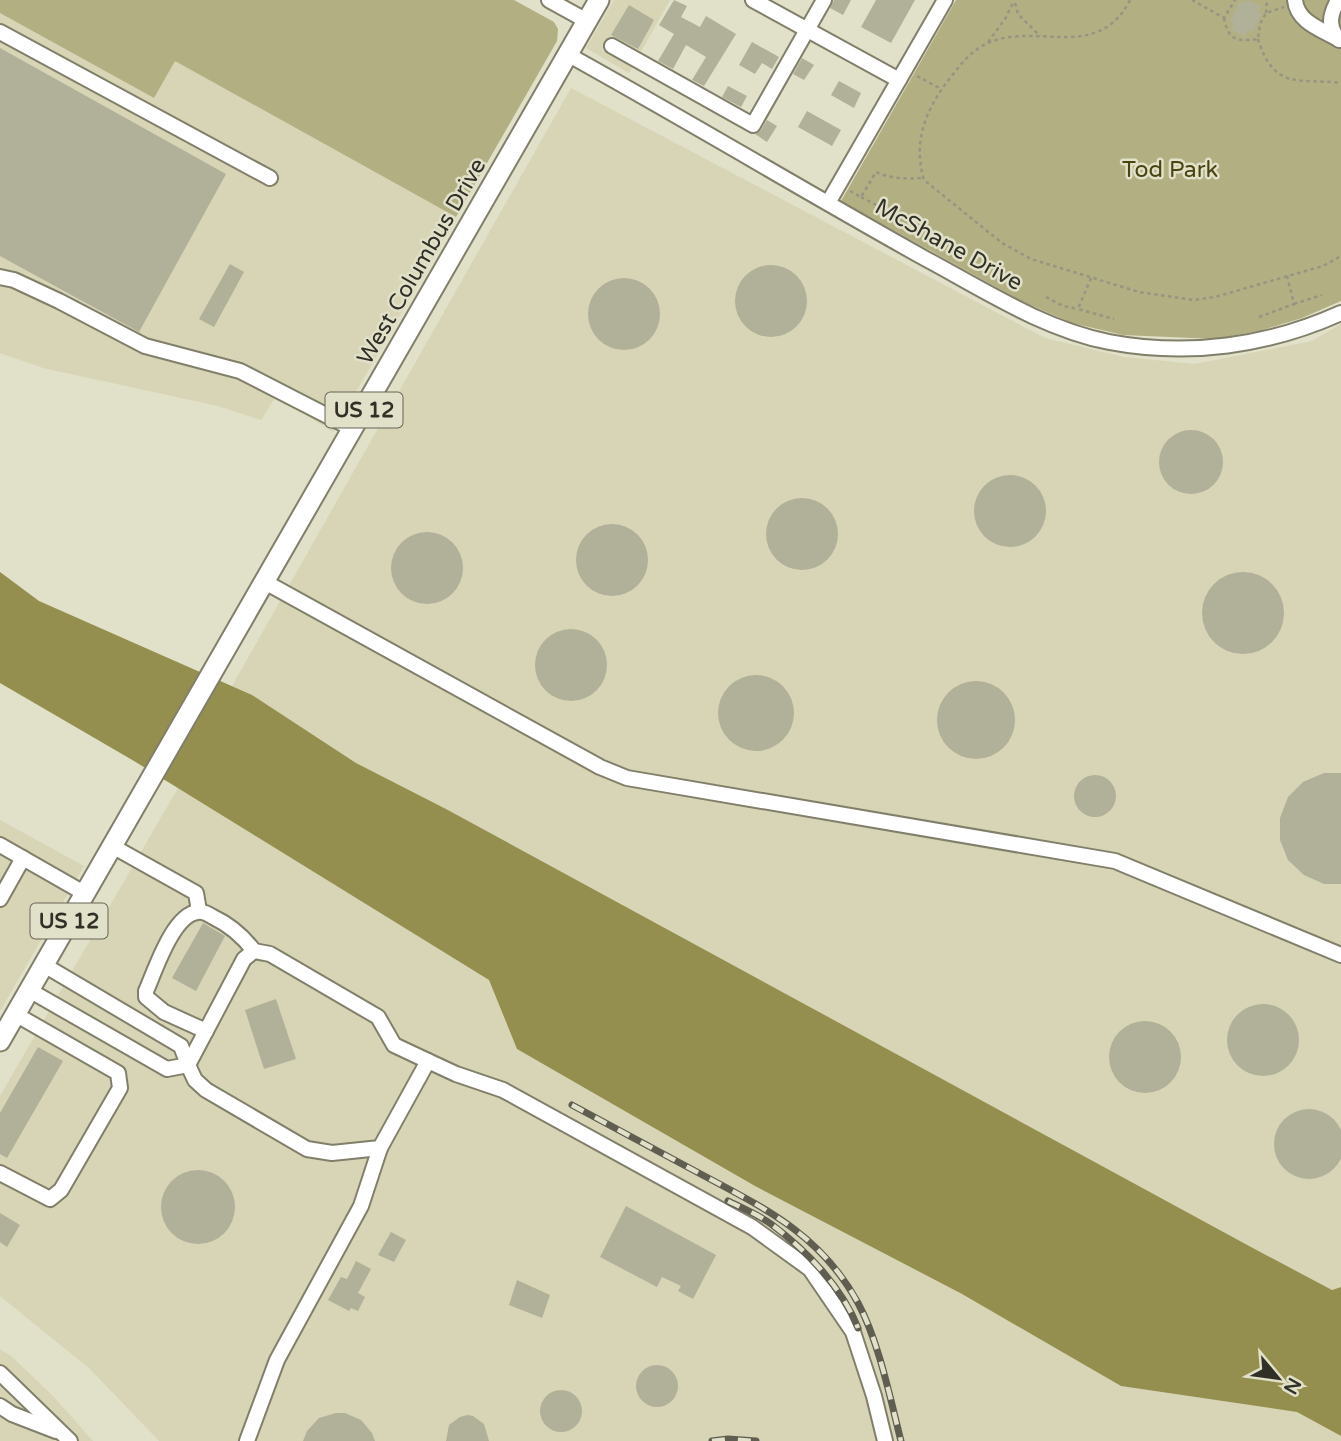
<svg xmlns="http://www.w3.org/2000/svg" width="1341" height="1441" viewBox="0 0 1341 1441" font-family="'Varela Round',sans-serif">
<rect width="100%" height="100%" fill="#e1e0c8"/>
<g fill="#d7d5b6">
<path d="M614 0H670L629 73 586 48Z"/>
<path d="M0 13 154 98 174 60 456 217 333 432 276 396 261 420 218 406 43 368 0 353Z"/>
<path d="M571 88 1045 338 1124 357 1195 364 1312 341 1341 324V1287L1332 1290 1251 1247 446 809 356 763 252 695 232 686Z"/>
<path d="M178 788 489 980 517 1049 755 1186 962 1294 1121 1386 1297 1412 1341 1436V1441H159L90 1369 0 1296V1096Z"/>
<path d="M0 820 84 866 0 1011Z"/>
<path d="M0 1349 11 1356 52 1395 93 1441H0Z"/>
</g>
<g fill="#b2af82">
<path d="M0 0H514L554 22 558 29 557 41 456 217 175 61 154 98 0 13Z"/>
<path d="M956 0H1341V301L1302 318 1259 331 1215 339 1123 335 1072 323 1021 301 841 201Z"/>
</g>
<path fill="#948f4e" d="M0 572 39 601 252 695 356 763 446 809 1251 1247 1332 1290 1341 1287V1436L1297 1412 1121 1386 962 1294 755 1186 517 1049 489 980 134 761 0 683Z"/>
<g fill="#b1b099">
<path d="M674 0 687 6 681 17 700 27 706 16 736 34 704 86 692 80 706 57 686 45 673 69 658 61 674 34 659 25Z"/>
<path d="M834 0H851L843 15 830 8Z"/>
<path d="M876 0H915L891 43 861 27Z"/>
<path d="M1247 0 1261 6 1258 12 1262 14 1252 32 1248 30 1245 37 1231 29 1234 22 1230 20 1240 1 1245 3Z"/>
<path d="M629 5 654 20 638 49 611 35Z"/>
<path d="M752 42 779 57 772 69 762 63 755 74 739 65Z"/>
<path d="M0 48 226 174 139 332 0 256Z"/>
<path d="M802 58 814 65 804 80 793 74Z"/>
<path d="M839 81 861 93 854 108 831 95Z"/>
<path d="M728 86 747 96 741 107 722 97Z"/>
<path d="M807 111 841 130 832 146 798 127Z"/>
<path d="M767 120 777 126 767 142 755 134 761 130Z"/>
<path d="M230 264 244 272 214 327 199 319Z"/>
<circle cx="771" cy="301" r="36"/>
<circle cx="624" cy="314" r="36"/>
<circle cx="1191" cy="462" r="32"/>
<circle cx="1010" cy="511" r="36"/>
<circle cx="802" cy="534" r="36"/>
<circle cx="612" cy="560" r="36"/>
<circle cx="427" cy="568" r="36"/>
<circle cx="1243" cy="613" r="41"/>
<circle cx="571" cy="665" r="36"/>
<circle cx="756" cy="713" r="38"/>
<circle cx="976" cy="720" r="39"/>
<path d="M1324 773H1341V884H1324L1304 875 1288 860 1280 840V818L1288 797 1303 782Z"/>
<circle cx="1095" cy="796" r="21"/>
<path d="M203 923 225 936 196 991 172 978Z"/>
<path d="M276 999 296 1059 264 1069 245 1010Z"/>
<circle cx="1263" cy="1040" r="36"/>
<circle cx="1145" cy="1057" r="36"/>
<path d="M38 1047 63 1061 7 1158 0 1154V1113Z"/>
<circle cx="1309" cy="1144" r="35"/>
<circle cx="198" cy="1207" r="37"/>
<path d="M626 1206 716 1255 693 1299 678 1291 681 1286 662 1277 657 1287 600 1257Z"/>
<path d="M0 1213 20 1225 7 1247 0 1242Z"/>
<path d="M391 1232 406 1240 394 1262 378 1255Z"/>
<path d="M356 1261 371 1269 358 1293 365 1297 358 1311 351 1308 349 1311 328 1300 341 1277 347 1279Z"/>
<path d="M517 1280 550 1295 542 1318 509 1305Z"/>
<circle cx="657" cy="1386" r="21"/>
<circle cx="561" cy="1411" r="21"/>
<path d="M336 1413H345L361 1420 372 1433 375 1441H303L307 1431 319 1418Z"/>
<path d="M467 1415 473 1416 484 1424 489 1441H446L449 1425 460 1417Z"/>
</g>
<g fill="none" stroke-linecap="round" stroke-linejoin="round">
<g stroke="#817f6a" stroke-width="18">
<g id="minor">
<path d="M549 0 587 21"/>
<path d="M753 0 899 80"/>
<path d="M1295 0C1297 22 1321 29 1338 39"/>
<path d="M1338 0C1330 15 1327 26 1339 40"/>
<path d="M0 32 270 178"/>
<path d="M612 46 753 125 824 0"/>
<path d="M567 54C688 121 806 192 926 259 984 290 1043 329 1109 342 1188 357 1268 346 1341 313"/>
<path d="M828 203 945 0"/>
<path d="M0 277 14 280 59 301 145 346 240 371 353 429"/>
<path d="M265 582 600 767 627 778 1115 861 1341 955"/>
<path d="M0 845 84 893"/>
<path d="M112 846 196 893 199 911"/>
<path d="M0 899 23 858"/>
<path d="M254 951 270 954 378 1017 394 1045 428 1061 380 1148 332 1153 307 1149 206 1090 195 1080 188 1065 244 959Z"/>
<path d="M29 990 167 1069 188 1065 181 1046 44 965"/>
<path d="M206 1031 164 1012 146 997V991C155 971 173 914 198 912 203 911 208 914 213 917 230 925 242 935 254 951"/>
<path d="M428 1061 456 1074 503 1090 752 1227 810 1269 853 1332 874 1396 885 1441"/>
<path d="M0 1173 50 1199 61 1190 120 1088 118 1073 15 1014"/>
<path d="M0 1373 70 1441"/>
<path d="M0 1406 12 1414 56 1431"/>
<path d="M247 1441 277 1360 361 1206 380 1148"/>
</g>
</g>
<g stroke="#817f6a" stroke-width="23">
<path id="major" d="M0 1041 599 0"/>
</g>
<g stroke="#969583" stroke-width="2.5" stroke-dasharray="3.5 3.5" stroke-linecap="butt">
<path d="M1130 0C1097 64 1035 20 986 44 971 51 961 64 951 77 927 107 912 140 924 180L1002 243 1031 259 1139 292 1194 300 1215 297 1323 266 1341 256"/>
<path d="M1192 0 1224 18 1235 0"/>
<path d="M1015 3 1018 14 1040 36"/>
<path d="M1266 13 1267 0"/>
<path d="M1224 18C1228 40 1237 42 1258 39L1260 24 1266 13 1284 7"/>
<path d="M1258 39C1274 91 1299 78 1341 83"/>
<path d="M988 42 1005 19 1014 1"/>
<path d="M917 76 941 89"/>
<path d="M850 191 861 197 876 172C891 179 906 179 923 178"/>
<path d="M861 197 939 238"/>
<path d="M1091 278 1078 309 1114 319"/>
<path d="M1046 297 1063 306 1078 309"/>
<path d="M1294 304 1322 295"/>
<path d="M1259 317 1294 304 1287 276"/>
</g>
<use href="#minor" stroke="#fff" stroke-width="14"/>
<use href="#major" stroke="#fff" stroke-width="19"/>
<g stroke="#5f5e51" stroke-width="7">
<g id="rail">
<path d="M572 1105C613 1127 654 1149 695 1171 762 1207 820 1233 858 1303 879 1342 890 1398 901 1441"/>
<path d="M728 1201C742 1208 759 1215 771 1224 806 1250 842 1287 858 1328"/>
<path d="M712 1441 728 1439 756 1441"/>
</g>
</g>
<use href="#rail" stroke="#e1e0c8" stroke-width="4.5" stroke-dasharray="13" stroke-linecap="butt"/>
</g>
<g text-anchor="middle" stroke-width="5" stroke-linejoin="round" paint-order="stroke">
<g fill="#e1e0c8" stroke="#666557" stroke-width="2">
<rect x="325.5" y="392.5" width="77" height="35" rx="5"/>
<rect x="30.5" y="903.5" width="77" height="35" rx="5"/>
</g>
<g font-size="21" font-weight="bold" fill="#313027">
<text x="364" y="417">US 12</text>
<text x="69" y="928">US 12</text>
</g>
<g font-size="23" fill="#48430f" stroke="#e1e0c8">
<text x="1170" y="177">Tod Park</text>
</g>
<g font-size="23" fill="#313027" stroke="#e1e0c8">
<text transform="translate(949 244) rotate(29)" y="8">McShane Drive</text>
<text transform="translate(421 261) rotate(-60)" y="8">West Columbus Drive</text>
</g>
</g>
<g transform="translate(1278 1378) rotate(119)" stroke="#e1e0c8" stroke-width="5" paint-order="stroke">
<path d="M0-5L12 26L0 18L-12 26Z" fill="#313027"/>
<text y="-10" font-size="19" font-weight="bold" text-anchor="middle" fill="#313027">N</text>
</g>
</svg>
